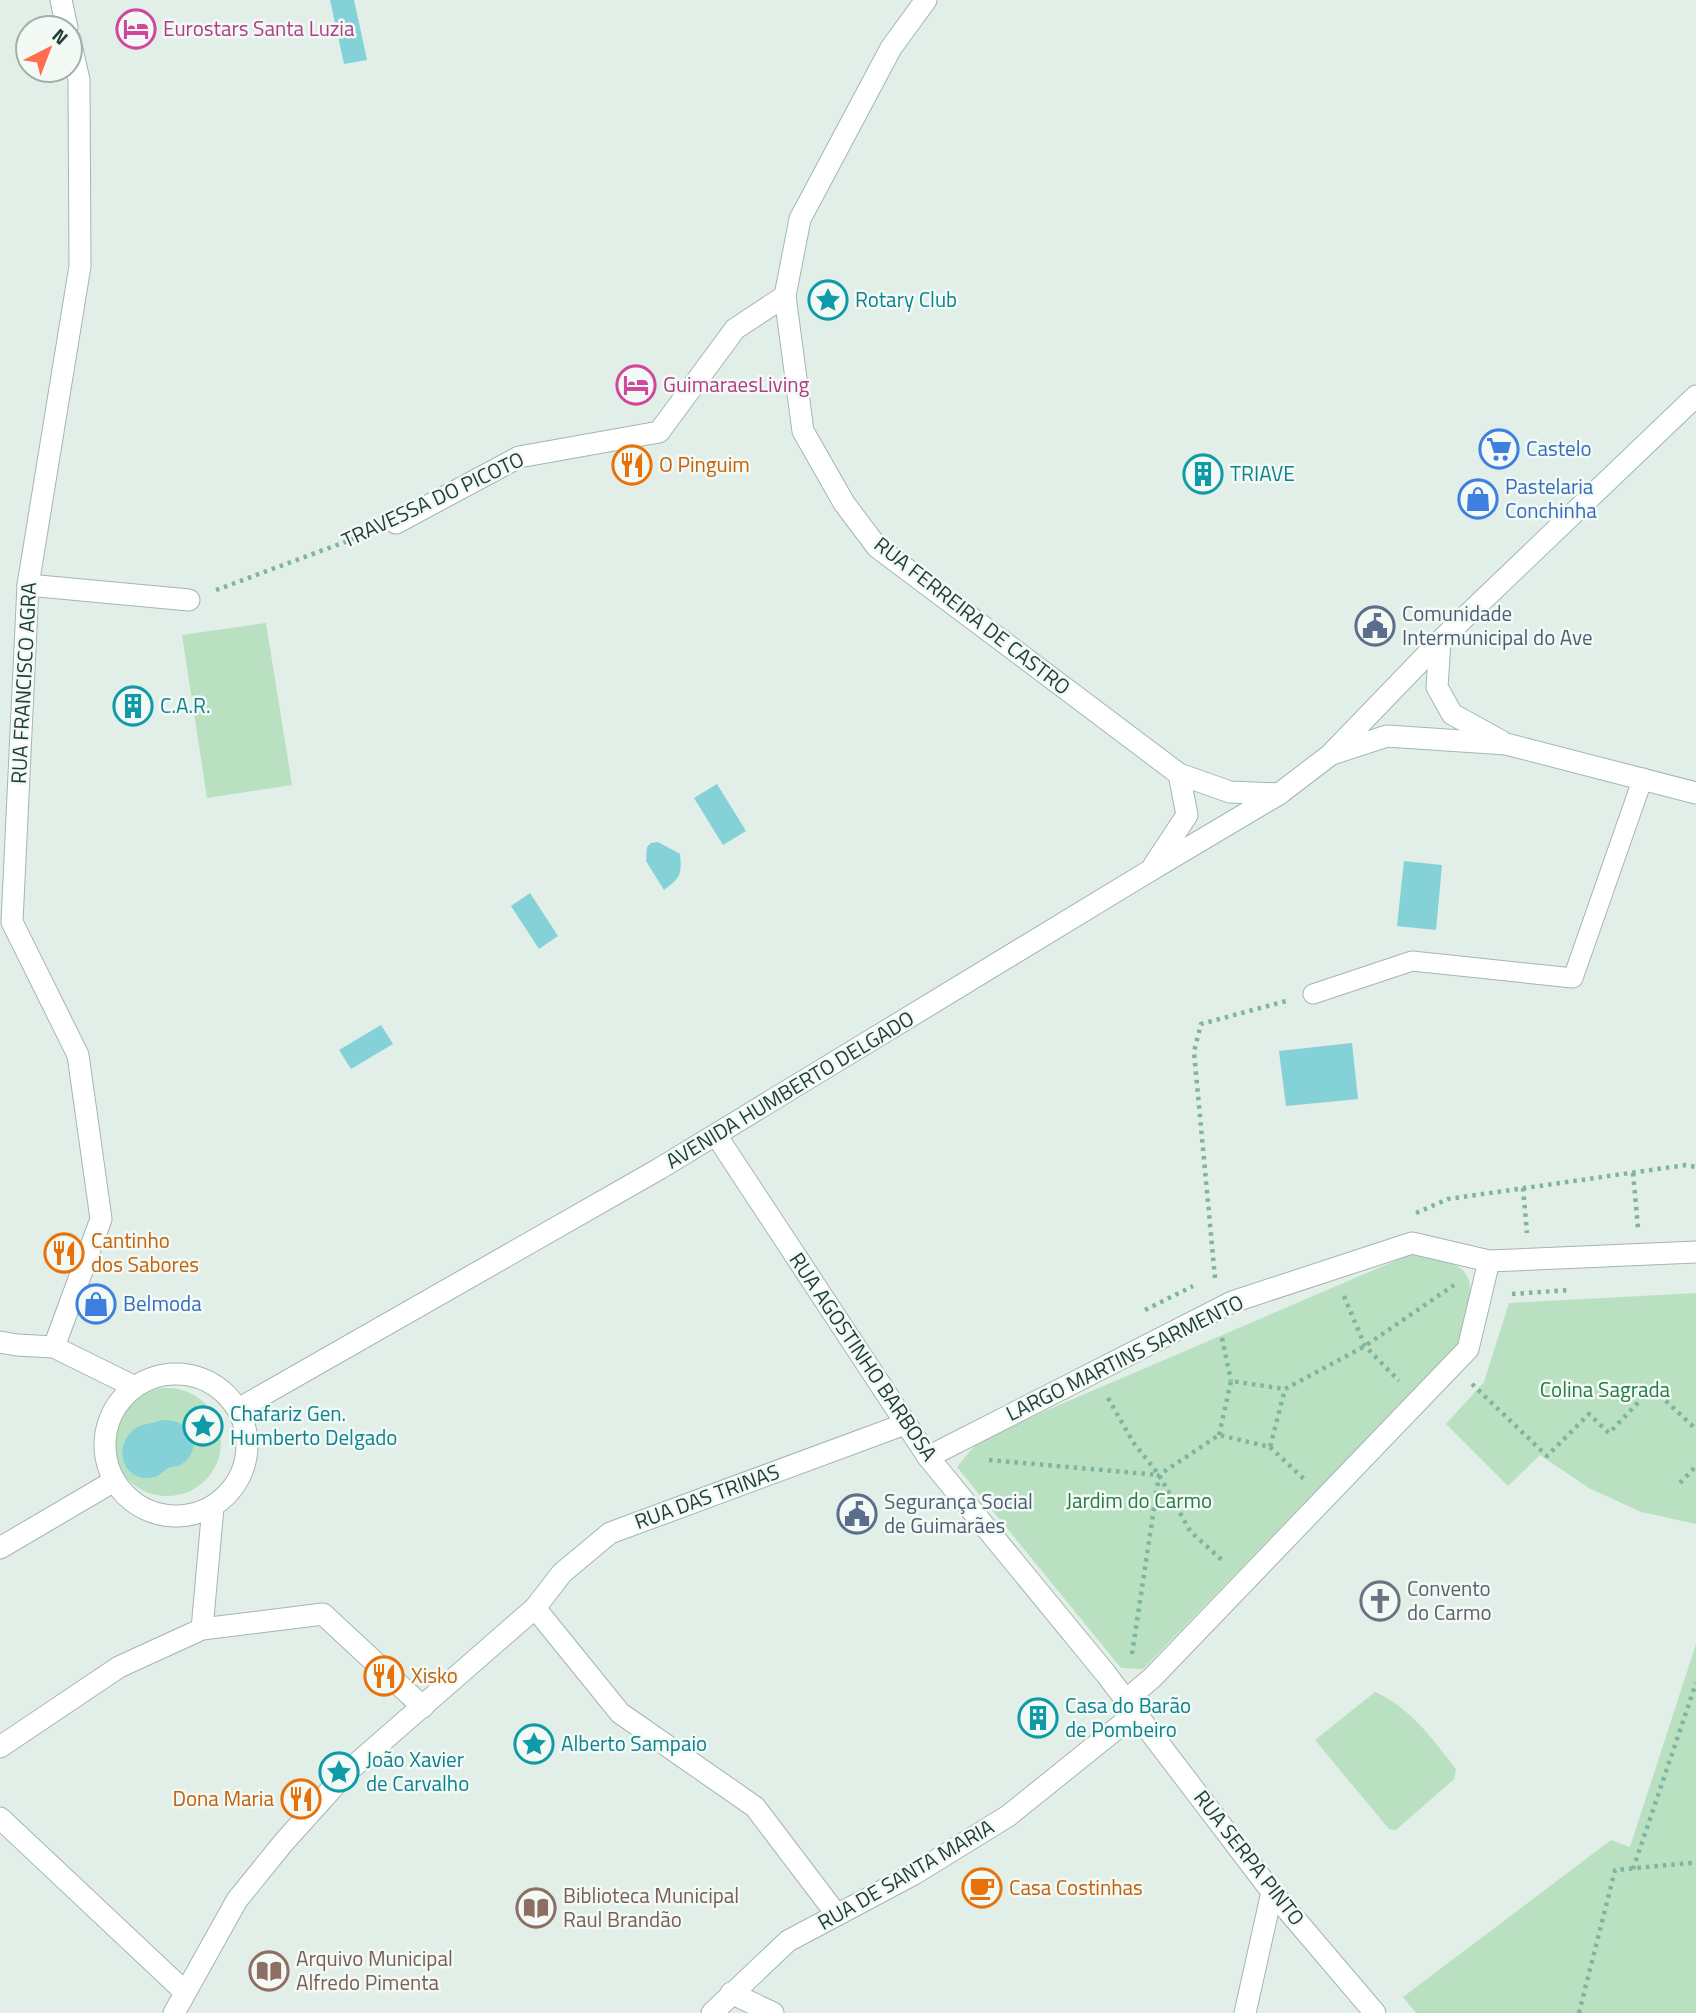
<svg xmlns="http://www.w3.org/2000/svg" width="1696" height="2013" viewBox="0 0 1696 2013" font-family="'Titillium Web',sans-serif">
<rect width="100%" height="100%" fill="#e2eee8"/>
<g fill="#b9e1c1">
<path d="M266 623 292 785 207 798 182 635Z"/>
<path d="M1411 1254C1483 1263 1475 1281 1461 1342L1143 1669 1121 1668 957 1467 980 1439Z"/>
<path d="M1696 1293V1524L1641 1512 1589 1488 1540 1455 1508 1486 1446 1424 1484 1382 1509 1303Z"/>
<circle cx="167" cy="1442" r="54"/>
<path d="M1696 1644V2013H1416L1403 1997 1611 1840 1630 1847Z"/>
<path d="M1375 1692C1409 1706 1434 1741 1456 1769L1454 1779 1396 1830 1389 1829 1315 1740Z"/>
</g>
<g fill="#85d1d8">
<path d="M330 0H354L367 60 344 64Z"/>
<path d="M717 784 746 831 723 845 694 798Z"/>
<path d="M658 842 680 854C682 875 680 878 664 890L646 861 647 847 651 843Z"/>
<path d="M1404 861 1442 865 1436 930 1397 926Z"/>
<path d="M530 893 558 936 539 949 511 906Z"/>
<path d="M381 1025 393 1044 351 1069 339 1050Z"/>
<path d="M1352 1043 1358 1099 1286 1106 1279 1051Z"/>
<path d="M161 1420C176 1420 184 1423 194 1434 195 1447 192 1460 178 1466 177 1466 170 1467 168 1468 163 1471 161 1475 155 1477 124 1485 110 1446 136 1428 143 1423 153 1424 161 1420Z"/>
</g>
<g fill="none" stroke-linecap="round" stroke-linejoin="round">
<g stroke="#a4b6af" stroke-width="21">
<path id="lane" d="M1313 994 1412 961 1573 978 1643 778"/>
</g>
<g stroke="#a4b6af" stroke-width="23">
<g id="street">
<path d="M61 0 67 28"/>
<path d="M396 523 519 457 659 432 735 329 785 296"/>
<path d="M28 585 189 600"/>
<path d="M716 1135 928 1457 1106 1674 1272 1892 1375 2013"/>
<path d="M0 1342 17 1345 54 1347 133 1386"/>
<path d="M54 1347 101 1219 78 1055 12 922 28 585 80 266 79 80 70 40"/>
<circle cx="176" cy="1445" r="71"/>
<path d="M240 1408 659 1169 1151 870"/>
<path d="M928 1457 1232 1302 1412 1243 1489 1261 1696 1252"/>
<path d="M0 1548 114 1481"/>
<path d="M535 1608 620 1713 755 1807 837 1915"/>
<path d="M202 1629 213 1507"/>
<path d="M1126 1700 1152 1678 1468 1349 1489 1261"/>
<path d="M0 1747 119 1667 202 1629 323 1614 423 1707"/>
<path d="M0 1818 185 1992"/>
<path d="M731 1993 773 2013"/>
<path d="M174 2013 237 1900 284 1842 347 1772 535 1608 562 1573 610 1533 905 1424"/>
<path d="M712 2013 788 1941 914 1874 1008 1816 1136 1713"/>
<path d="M1245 2013 1272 1892"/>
</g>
</g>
<g stroke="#9fbaaf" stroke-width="23">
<g id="secondary">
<path d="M926 0 891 48 800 219 785 296 803 431 844 503 877 547 1179 774 1230 792 1279 794"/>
<path d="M1440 641 1437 687 1452 714 1501 741"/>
<path d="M1332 754 1387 736 1506 744 1696 793"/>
<path d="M1154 865 1187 815 1179 774"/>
<path d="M1151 870 1279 794 1330 755 1440 641 1696 396"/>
</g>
</g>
<g stroke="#7fb4a0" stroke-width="4.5" stroke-dasharray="3.5 5" stroke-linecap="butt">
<path d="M216 590 369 533"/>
<path d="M1633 1173 1638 1228"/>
<path d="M1523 1188 1527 1233"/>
<path d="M1416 1213 1448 1199 1686 1165 1696 1167"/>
<path d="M1215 1278 1194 1052 1201 1024 1286 1001"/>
<path d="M1512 1294 1569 1290"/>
<path d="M1344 1296 1365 1346 1399 1381"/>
<path d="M1145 1310 1193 1286"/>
<path d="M1222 1338 1231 1381"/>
<path d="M1472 1384 1547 1456 1589 1414 1609 1433 1652 1388 1696 1429"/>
<path d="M1108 1398 1133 1442 1159 1475 1190 1531 1225 1563"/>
<path d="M1219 1435 1231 1381 1285 1389"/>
<path d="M1270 1447 1305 1480"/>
<path d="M989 1460 1158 1475"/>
<path d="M1680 1483 1696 1466"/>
<path d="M1132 1654 1159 1475 1219 1435 1270 1447 1285 1389 1365 1346 1454 1285"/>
<path d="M1633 1869 1696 1683"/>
<path d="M1579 2013 1615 1870 1690 1863 1696 1864"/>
</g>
<use href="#lane" stroke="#fff" stroke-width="19"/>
<use href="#street" stroke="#fff" stroke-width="21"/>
<use href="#secondary" stroke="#fff" stroke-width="21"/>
</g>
<defs>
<g id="hotel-ring" transform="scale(2.0125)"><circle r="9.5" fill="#f3faf6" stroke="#d1479c" stroke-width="1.5"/><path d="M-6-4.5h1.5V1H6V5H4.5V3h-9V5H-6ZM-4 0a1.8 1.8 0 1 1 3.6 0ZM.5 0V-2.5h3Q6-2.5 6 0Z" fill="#d1479c"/></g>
<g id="sight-ring" transform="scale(2.0125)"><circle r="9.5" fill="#f3faf6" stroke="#0f9aa8" stroke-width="1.5"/><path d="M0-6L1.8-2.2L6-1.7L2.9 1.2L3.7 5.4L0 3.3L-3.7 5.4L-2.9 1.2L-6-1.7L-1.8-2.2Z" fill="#0f9aa8"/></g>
<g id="supermarket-ring" transform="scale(2.0125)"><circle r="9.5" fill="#f3faf6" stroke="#3f7fe0" stroke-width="1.5"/><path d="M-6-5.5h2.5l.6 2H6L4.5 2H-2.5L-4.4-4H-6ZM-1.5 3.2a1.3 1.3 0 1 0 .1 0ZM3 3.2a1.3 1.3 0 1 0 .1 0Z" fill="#3f7fe0"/></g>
<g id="restaurant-ring" transform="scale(2.0125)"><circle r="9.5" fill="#f3faf6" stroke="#e8710a" stroke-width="1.5"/><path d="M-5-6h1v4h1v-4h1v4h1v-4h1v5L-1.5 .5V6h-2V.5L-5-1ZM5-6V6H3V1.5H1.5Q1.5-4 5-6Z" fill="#e8710a"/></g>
<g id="building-ring" transform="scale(2.0125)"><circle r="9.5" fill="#f3faf6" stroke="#0f9aa8" stroke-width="1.5"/><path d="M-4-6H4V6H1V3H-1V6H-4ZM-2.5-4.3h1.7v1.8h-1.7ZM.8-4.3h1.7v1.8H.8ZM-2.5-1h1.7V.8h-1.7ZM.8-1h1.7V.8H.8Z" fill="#0f9aa8"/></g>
<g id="shop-ring" transform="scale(2.0125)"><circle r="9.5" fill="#f3faf6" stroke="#3f7fe0" stroke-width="1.5"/><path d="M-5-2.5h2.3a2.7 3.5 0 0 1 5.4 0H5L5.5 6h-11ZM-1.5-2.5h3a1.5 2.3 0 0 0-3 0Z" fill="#3f7fe0"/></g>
<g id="civic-ring" transform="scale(2.0125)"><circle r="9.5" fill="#f3faf6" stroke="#5c6f8a" stroke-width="1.5"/><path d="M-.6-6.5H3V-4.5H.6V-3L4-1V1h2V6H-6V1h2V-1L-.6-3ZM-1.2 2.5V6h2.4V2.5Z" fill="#5c6f8a"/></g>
<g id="church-ring" transform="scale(2.0125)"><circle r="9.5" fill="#f3faf6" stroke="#6b7280" stroke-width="1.5"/><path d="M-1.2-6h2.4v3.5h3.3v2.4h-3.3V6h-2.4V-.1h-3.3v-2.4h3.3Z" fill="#6b7280"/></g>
<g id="cafe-ring" transform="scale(2.0125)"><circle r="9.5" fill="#f3faf6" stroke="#e8710a" stroke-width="1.5"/><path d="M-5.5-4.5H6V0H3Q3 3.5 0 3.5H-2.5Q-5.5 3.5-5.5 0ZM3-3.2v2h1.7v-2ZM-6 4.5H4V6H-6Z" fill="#e8710a"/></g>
<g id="library-ring" transform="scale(2.0125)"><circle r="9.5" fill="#f3faf6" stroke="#8d6e63" stroke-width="1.5"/><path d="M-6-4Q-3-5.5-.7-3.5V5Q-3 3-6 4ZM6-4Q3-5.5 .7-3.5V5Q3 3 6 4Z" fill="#8d6e63"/></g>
</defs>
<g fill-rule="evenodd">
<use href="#hotel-ring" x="136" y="29"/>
<use href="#sight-ring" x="828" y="300"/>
<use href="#hotel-ring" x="636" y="385"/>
<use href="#supermarket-ring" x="1499" y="449"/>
<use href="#restaurant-ring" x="632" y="465"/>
<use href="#building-ring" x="1203" y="474"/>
<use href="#shop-ring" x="1478" y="499"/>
<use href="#civic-ring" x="1375" y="626"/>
<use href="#building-ring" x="133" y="706"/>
<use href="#restaurant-ring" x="64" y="1253"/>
<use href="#shop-ring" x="96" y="1304"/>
<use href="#sight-ring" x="203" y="1426"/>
<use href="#civic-ring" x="857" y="1514"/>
<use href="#church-ring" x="1380" y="1601"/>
<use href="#restaurant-ring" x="384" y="1676"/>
<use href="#building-ring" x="1038" y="1718"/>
<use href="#sight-ring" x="534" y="1744"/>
<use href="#sight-ring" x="339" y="1772"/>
<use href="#restaurant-ring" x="301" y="1799"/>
<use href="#cafe-ring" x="982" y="1888"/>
<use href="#library-ring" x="536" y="1908"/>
<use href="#library-ring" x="269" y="1971"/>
</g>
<g text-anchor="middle" stroke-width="5" stroke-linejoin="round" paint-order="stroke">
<g font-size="21" fill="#b23c85" stroke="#f3faf6" text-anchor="start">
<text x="163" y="36">Eurostars Santa Luzia</text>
<text x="663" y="392">GuimaraesLiving</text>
</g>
<g font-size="21" fill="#0d838f" stroke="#f3faf6" text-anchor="start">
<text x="855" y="307">Rotary Club</text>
<text x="1230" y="481">TRIAVE</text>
<text x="160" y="713">C.A.R.</text>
<text x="230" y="1421">Chafariz Gen.<tspan x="230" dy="24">Humberto Delgado</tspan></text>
<text x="1065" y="1713">Casa do Barão<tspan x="1065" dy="24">de Pombeiro</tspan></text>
<text x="561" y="1751">Alberto Sampaio</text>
<text x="366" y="1767">João Xavier<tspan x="366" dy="24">de Carvalho</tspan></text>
</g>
<g font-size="21" fill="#366cbe" stroke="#f3faf6" text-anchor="start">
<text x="1526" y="456">Castelo</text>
<text x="1505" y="494">Pastelaria<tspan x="1505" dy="24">Conchinha</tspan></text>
<text x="123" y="1311">Belmoda</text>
</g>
<g font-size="21" fill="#c56008" stroke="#f3faf6" text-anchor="start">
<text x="659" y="472">O Pinguim</text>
<text x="91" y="1248">Cantinho<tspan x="91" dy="24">dos Sabores</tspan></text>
<text x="411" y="1683">Xisko</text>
<text x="274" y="1806" text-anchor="end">Dona Maria</text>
<text x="1009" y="1895">Casa Costinhas</text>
</g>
<g font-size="21" fill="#204035" stroke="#f3faf6">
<text transform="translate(433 500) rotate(-25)" y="7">TRAVESSA DO PICOTO</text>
<text transform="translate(972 616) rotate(38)" y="7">RUA FERREIRA DE CASTRO</text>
<text transform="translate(24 683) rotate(-87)" y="7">RUA FRANCISCO AGRA</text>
<text transform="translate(790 1090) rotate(-31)" y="7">AVENIDA HUMBERTO DELGADO</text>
<text transform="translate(863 1357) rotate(56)" y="7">RUA AGOSTINHO BARBOSA</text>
<text transform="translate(1125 1358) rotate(-26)" y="7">LARGO MARTINS SARMENTO</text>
<text transform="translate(707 1497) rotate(-20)" y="7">RUA DAS TRINAS</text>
<text transform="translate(1249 1858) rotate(52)" y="7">RUA SERPA PINTO</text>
<text transform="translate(906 1875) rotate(-30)" y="7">RUA DE SANTA MARIA</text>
</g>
<g font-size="21" fill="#4e5e75" stroke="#f3faf6" text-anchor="start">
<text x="1402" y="621">Comunidade<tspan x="1402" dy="24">Intermunicipal do Ave</tspan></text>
<text x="884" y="1509">Segurança Social<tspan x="884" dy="24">de Guimarães</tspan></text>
</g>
<g font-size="21" fill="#267b41" stroke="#f3faf6">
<text x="1605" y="1397">Colina Sagrada</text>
<text x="1139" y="1508">Jardim do Carmo</text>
</g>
<g font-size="21" fill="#5b616d" stroke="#f3faf6" text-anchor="start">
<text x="1407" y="1596">Convento<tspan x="1407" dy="24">do Carmo</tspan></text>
</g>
<g font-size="21" fill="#785e54" stroke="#f3faf6" text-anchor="start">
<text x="563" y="1903">Biblioteca Municipal<tspan x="563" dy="24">Raul Brandão</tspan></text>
<text x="296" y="1966">Arquivo Municipal<tspan x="296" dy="24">Alfredo Pimenta</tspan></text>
</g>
</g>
<g transform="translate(49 49) rotate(42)"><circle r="33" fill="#f3faf6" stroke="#9fb0a9" stroke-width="2"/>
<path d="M0-5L12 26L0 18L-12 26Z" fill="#fe6e4f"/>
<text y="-10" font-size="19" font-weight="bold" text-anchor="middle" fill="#204035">N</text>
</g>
</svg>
